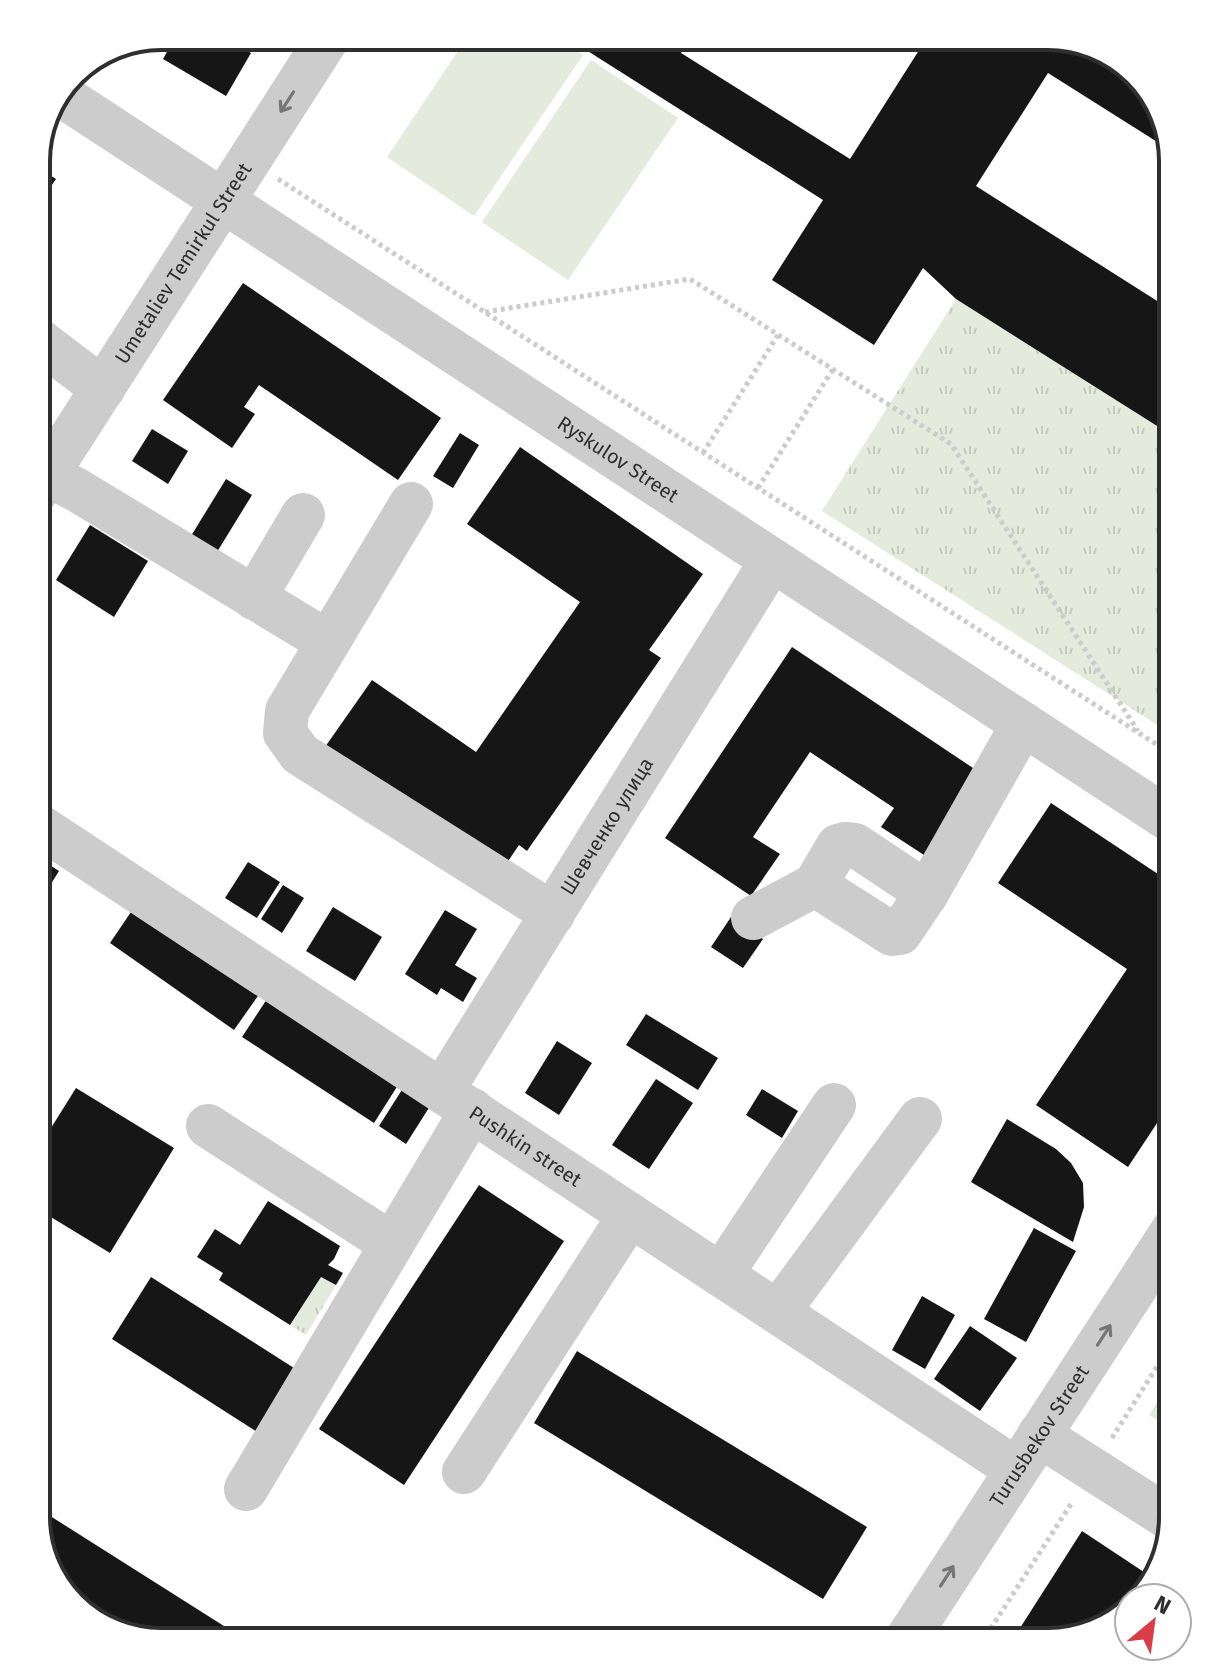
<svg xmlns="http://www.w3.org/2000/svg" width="1209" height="1678" viewBox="0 0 1209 1678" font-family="'Fira Sans',sans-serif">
<defs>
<pattern id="park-tufts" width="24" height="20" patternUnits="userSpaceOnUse" patternTransform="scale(2)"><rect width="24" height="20" fill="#e4ebdd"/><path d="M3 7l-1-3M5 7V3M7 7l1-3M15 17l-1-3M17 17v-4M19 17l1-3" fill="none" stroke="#c4cabe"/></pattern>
</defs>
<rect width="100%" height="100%" fill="#fff"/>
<g fill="url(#park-tufts)">
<path d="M956 299 1173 436V735L822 511Z"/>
<path d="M321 1277 336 1285 306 1335 290 1325Z"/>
</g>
<g fill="#e4ebdd">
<path d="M468 36H555L583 55 474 216 387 157Z"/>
<path d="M591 60 678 118 568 280 482 222Z"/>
<path d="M1173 1377V1430L1149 1415Z"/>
</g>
<g fill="#161616">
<path d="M176 36H223L251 53 226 96 163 59Z"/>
<path d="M564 36H691L681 53 850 159 928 36H1056L1111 53 1156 98 1170 150 1048 73 976 186 1173 311V436L956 299 923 268 874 345 772 280 823 200Z"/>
<path d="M36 166 56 179 36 208Z"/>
<path d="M243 283 441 418 398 480 259 385 244 407 255 414 232 448 163 400Z"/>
<path d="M152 429 188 451 168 484 132 461Z"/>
<path d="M460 433 479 445 453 488 433 476Z"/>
<path d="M520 447 703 574 649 650 661 658 527 851 519 845 502 870 325 747 372 680 476 752 580 602 467 524Z"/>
<path d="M226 479 252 495 217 552 191 536Z"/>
<path d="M90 525 148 561 114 617 56 580Z"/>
<path d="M792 647 979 772 924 855 881 827 894 808 810 752 753 837 780 854 751 896 665 838Z"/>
<path d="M1051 803 1173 884V1099L1128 1167 1036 1105 1127 969 998 883Z"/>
<path d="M36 856 59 871 36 908Z"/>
<path d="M248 862 280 882 257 918 225 898Z"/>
<path d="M283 885 304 898 282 933 261 919Z"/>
<path d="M135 906 260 993 234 1030 110 943Z"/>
<path d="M333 907 382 937 355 981 306 951Z"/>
<path d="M445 910 477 929 455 965 477 978 463 1002 441 988 437 995 405 974Z"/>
<path d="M731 917 763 939 743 968 711 947Z"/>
<path d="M269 996 400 1082 374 1123 242 1037Z"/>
<path d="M646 1014 718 1058 698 1090 626 1045Z"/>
<path d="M557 1041 592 1063 559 1115 525 1093Z"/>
<path d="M656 1079 693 1103 649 1169 612 1145Z"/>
<path d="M405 1085 432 1103 406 1144 379 1126Z"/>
<path d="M76 1088 174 1148 110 1253 36 1208V1152Z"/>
<path d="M762 1089 798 1111 782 1138 746 1115Z"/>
<path d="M1007 1119 1056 1149 1071 1163 1083 1183 1084 1207 1073 1242 971 1182Z"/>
<path d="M479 1185 564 1241 404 1485 319 1429Z"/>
<path d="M268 1201 340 1246 334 1259 328 1265 343 1273 336 1285 321 1277 290 1325 219 1280 223 1273 197 1257 215 1229 240 1245Z"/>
<path d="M1034 1228 1076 1251 1026 1342 984 1319Z"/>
<path d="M151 1277 305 1375 265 1437 112 1339Z"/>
<path d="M922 1296 955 1315 925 1369 892 1350Z"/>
<path d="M970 1326 1017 1358 980 1411 934 1379Z"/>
<path d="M577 1351 867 1527 823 1599 534 1423Z"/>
<path d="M36 1507 235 1633 229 1642H153L112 1629 85 1612 53 1580 36 1517Z"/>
<path d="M1082 1531 1156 1580 1138 1598H1129V1607L1111 1625 1049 1642H1011Z"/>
</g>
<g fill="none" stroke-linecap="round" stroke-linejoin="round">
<g stroke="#ccc" stroke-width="5" stroke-dasharray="4 4" stroke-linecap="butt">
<path d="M278 179 1173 755"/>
<path d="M485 312 690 279 951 444 1138 731"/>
<path d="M703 453 778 335"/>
<path d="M758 488 833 369"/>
<path d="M1170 1152 1173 1153"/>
<path d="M1112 1438 1173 1341"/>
<path d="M982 1642 1073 1501"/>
</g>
<g stroke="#ccc" stroke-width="44">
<path id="s1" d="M64 97 1173 822"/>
<path d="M36 338 103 389"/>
<path d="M48 475 77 490 328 642"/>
<path id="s2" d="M36 492 329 36"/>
<path d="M411 504 287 711 285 733 300 754 553 914"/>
<path d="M254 598 303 515"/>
<path id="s3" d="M36 824 1016 1469"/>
<path d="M815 885 838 846 845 844 855 845 927 893"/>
<path d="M753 918 815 885 892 934 900 933 927 893 1023 724"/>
<path id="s4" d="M442 1091 772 560"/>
<path d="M208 1126 392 1244"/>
<path d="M721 1275 834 1105"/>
<path d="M778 1312 920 1119"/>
<path d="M1039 1435 1172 1520"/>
<path d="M464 1472 630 1215"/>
<path d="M246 1489 472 1110"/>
<path id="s5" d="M905 1642 1173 1230"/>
</g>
</g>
<defs><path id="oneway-shaft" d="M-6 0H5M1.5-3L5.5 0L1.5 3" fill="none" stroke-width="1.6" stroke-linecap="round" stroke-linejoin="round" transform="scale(2)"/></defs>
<g stroke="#767676">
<use href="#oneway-shaft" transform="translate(287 102) rotate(123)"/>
<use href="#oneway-shaft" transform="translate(1104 1335) rotate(-57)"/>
<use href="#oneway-shaft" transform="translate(947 1576) rotate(-57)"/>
</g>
<g text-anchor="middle" stroke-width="8" stroke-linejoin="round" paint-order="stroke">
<g font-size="20" fill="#2f2f2f" stroke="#fff">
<text dy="7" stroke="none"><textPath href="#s2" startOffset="272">Umetaliev Temirkul Street</textPath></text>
<text dy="7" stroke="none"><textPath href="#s1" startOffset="662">Ryskulov Street</textPath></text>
<text dy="7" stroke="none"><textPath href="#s4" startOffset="312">Шевченко улица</textPath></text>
<text dy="7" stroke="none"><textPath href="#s3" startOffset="586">Pushkin street</textPath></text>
<text dy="7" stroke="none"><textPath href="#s5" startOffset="246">Turusbekov Street</textPath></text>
</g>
</g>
<path d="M0 0H1209V1678H0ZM161 50H1048A111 111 0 0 1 1159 161V1517A111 111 0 0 1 1048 1628H161A111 111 0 0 1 50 1517V161A111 111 0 0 1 161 50Z" fill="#fff" fill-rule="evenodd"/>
<path fill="none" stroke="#2f2f2f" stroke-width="4" d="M161 50H1048A111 111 0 0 1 1159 161V1517A111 111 0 0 1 1048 1628H161A111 111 0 0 1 50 1517V161A111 111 0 0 1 161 50Z"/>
<g transform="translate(1153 1622) rotate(29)"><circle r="38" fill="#ffffff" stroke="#acacac" stroke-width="2"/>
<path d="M0-6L14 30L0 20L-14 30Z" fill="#d93d45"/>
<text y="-12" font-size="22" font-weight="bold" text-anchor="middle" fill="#2f2f2f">N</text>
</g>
</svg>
